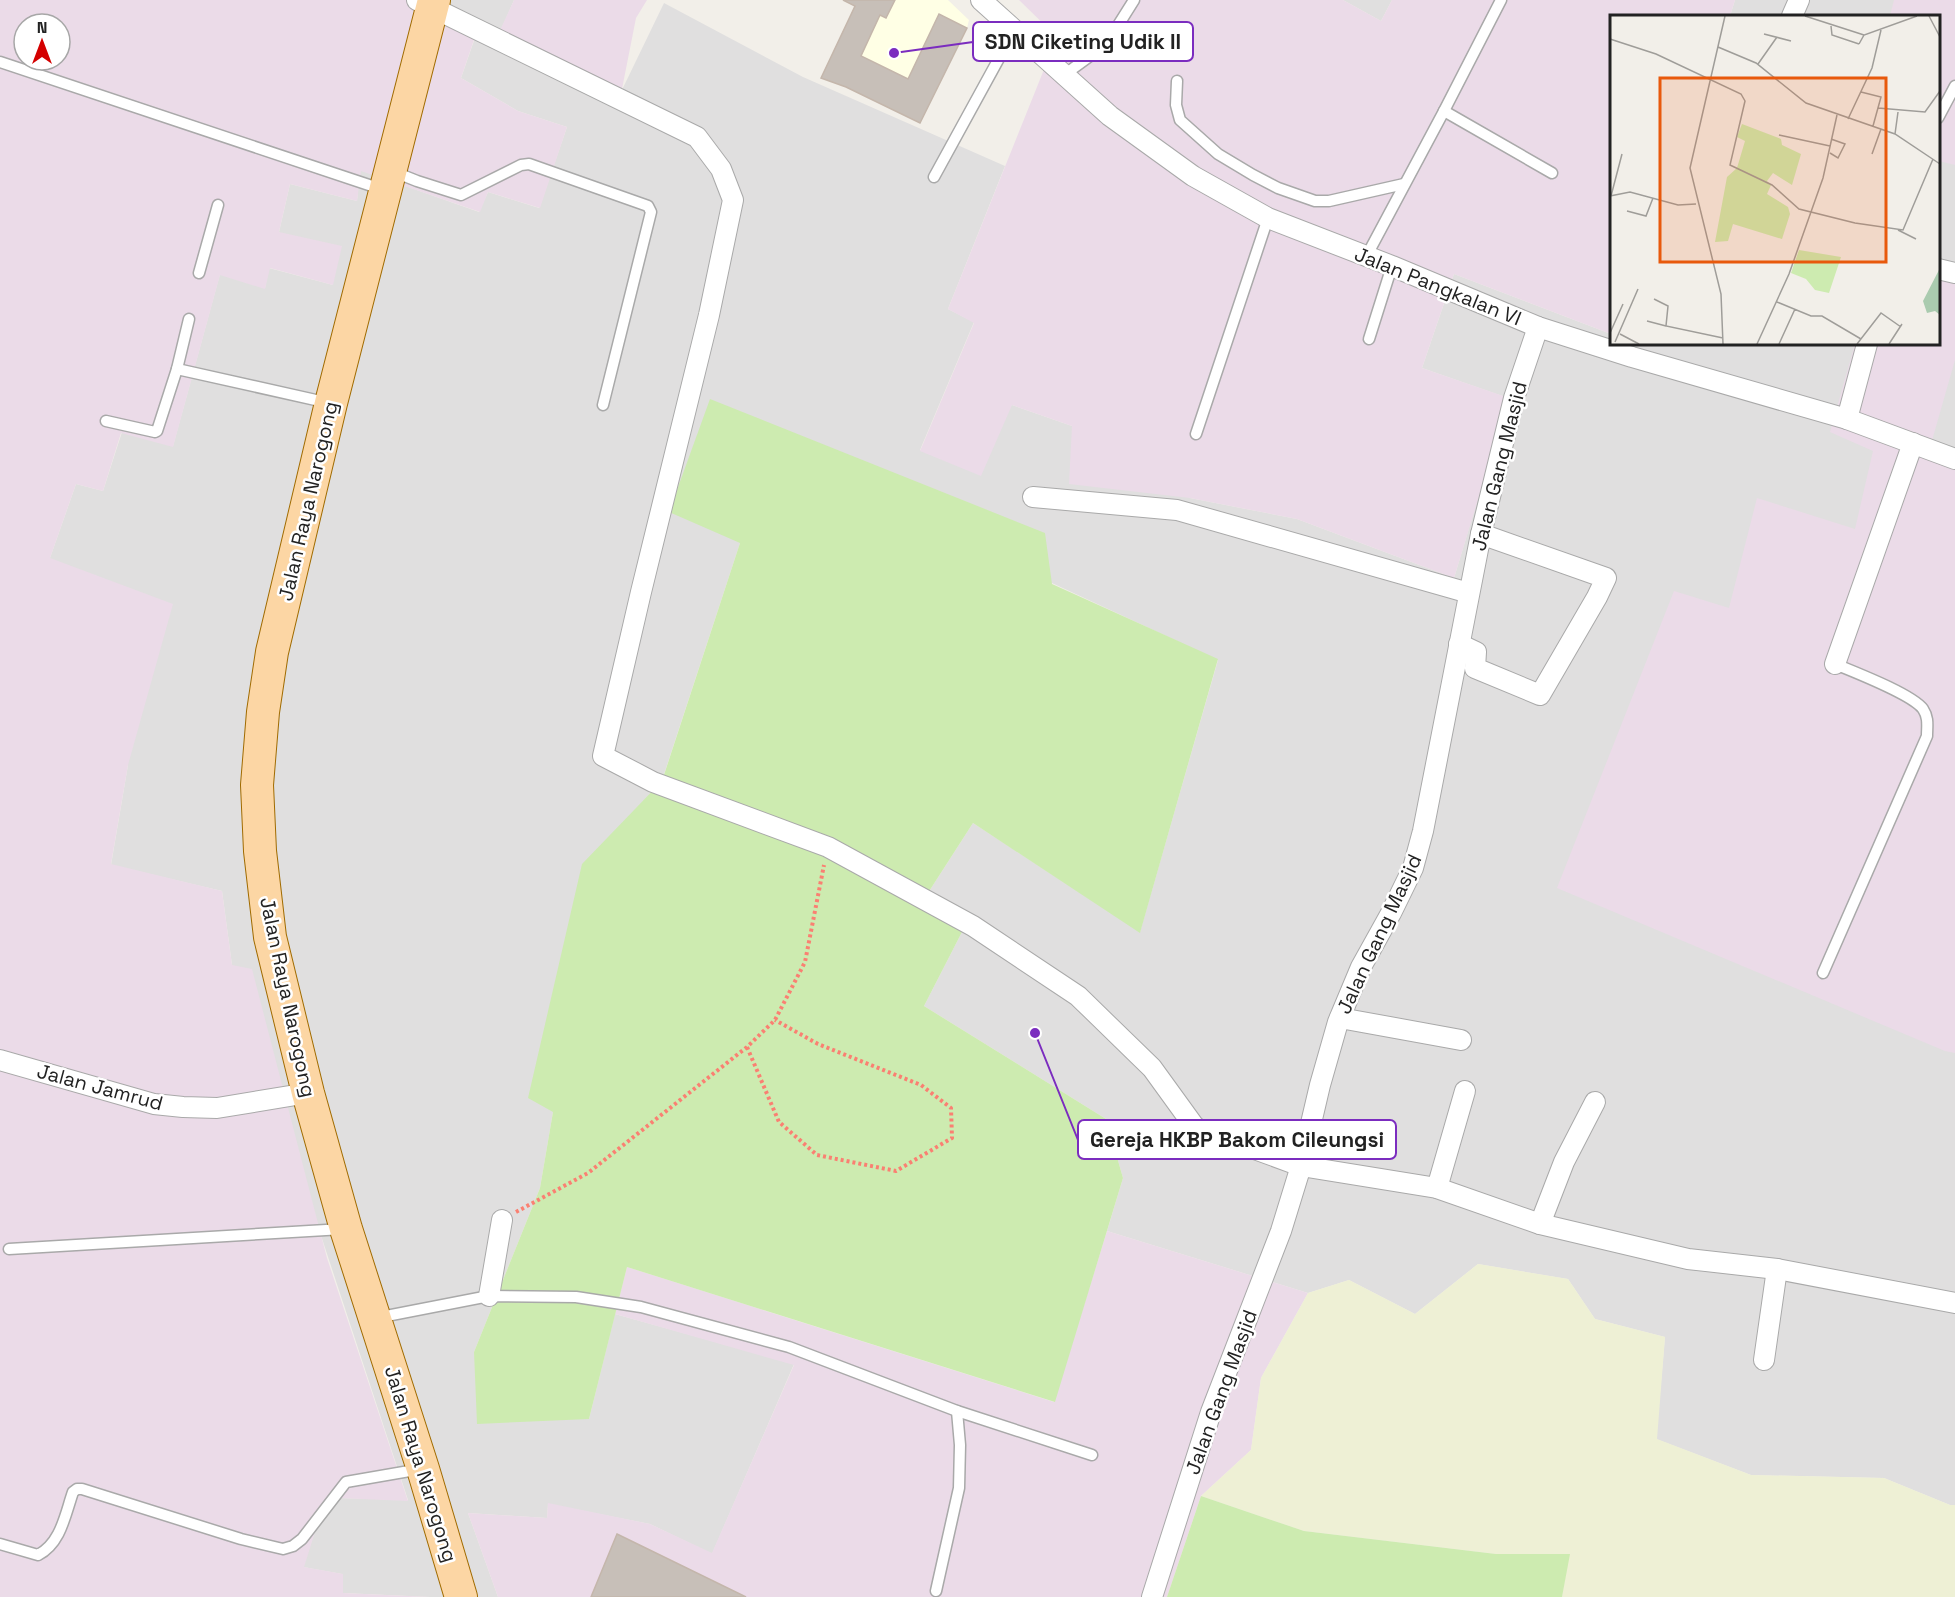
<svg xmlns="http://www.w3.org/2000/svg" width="1955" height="1597" viewBox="0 0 1955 1597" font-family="'Space Grotesk',sans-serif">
<rect width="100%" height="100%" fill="#f2efe9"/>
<g fill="#e0dfdf">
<path d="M449 0H514L497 39 620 94 664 3 803 77 1005 166 948 309 974 322 920 450 1012 405 1072 426 1190 498 1297 519 1454 578 1508 398 1422 368 1454 274 1611 334 1612 344H1938V16H1730L1735 0H1955V1505H1950L1884 1478 1751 1475 1656 1439 1665 1337 1595 1319 1568 1279 1478 1264 1415 1314 1349 1280 1308 1293 1107 1231 1123 1178 1106 1119 924 1006 963 930 926 896 973 823 1140 932 1218 660 1052 583 740 543 553 1112 540 1188 474 1352 589 1419 615 1314 794 1364 712 1554 650 1524 548 1504 547 1518 468 1513 498 1597H430L343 1593 342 1574 303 1567 320 1516 339 1498 408 1500 232 965 222 891 111 865 128 765 50 558 76 484 103 491 122 432 173 446 220 274 265 288 269 268 333 285 279 232 290 184 357 201 360 170 479 212 488 192 539 208 567 127 518 111 461 78 477 32 445 13Z"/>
<path d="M1343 0H1392L1381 21Z"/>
</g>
<g fill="#ebdbe8" fill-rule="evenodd">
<path d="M0 0H449L446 13 477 31 461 78 518 111 567 127 540 208 488 192 480 212 361 171 357 201 290 184 279 232 342 246 333 285 270 268 265 289 220 275 173 447 121 433 103 491 76 484 50 558 173 604 128 765 111 864 222 891 232 965 252 969 327 1258 408 1501 339 1498 320 1516 304 1567 343 1574V1593L430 1597H0ZM24 24H60V60H24Z"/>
<path d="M514 0H647L636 18 621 94 496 39Z"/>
<path d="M1019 0H1343L1381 21 1392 0H1735L1730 16H1612L1611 334 1454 274 1422 368 1509 398 1454 578 1297 519 1190 498 1069 484 1072 426 1012 405 981 476 920 451 974 323 948 309 1057 37Z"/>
<path d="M1894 0H1955V165L1939 161 1938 16H1890Z"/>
<path d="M1939 266 1955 269V360L1927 458 1955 469V1053L1945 1051 1557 888 1674 591 1729 608 1757 498 1855 529 1873 451 1830 432 1855 344H1938Z"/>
<path d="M1107 1231 1308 1293 1261 1378 1251 1450 1201 1496 1167 1597H498L468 1513 547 1518 548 1503 650 1524 712 1553 794 1365 615 1314 627 1267 1054 1402Z"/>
</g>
<path fill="#ffffe5" d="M858 0H948L969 20 967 28 920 123 846 87 821 78Z"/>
<path fill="#eef0d5" d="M1478 1264 1568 1279 1595 1319 1665 1337 1657 1439 1751 1475 1884 1478 1950 1505H1955V1597H1562L1569 1554H1496L1304 1531 1201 1496 1251 1450 1261 1378 1308 1293 1349 1280 1415 1314Z"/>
<g fill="#cdebb0">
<path d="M710 399 1045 533 1052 584 1218 659 1140 933 973 823 926 896 963 930 924 1006 1106 1119 1123 1178 1055 1402 627 1267 589 1419 477 1424 474 1352 540 1188 553 1112 528 1098 582 864 662 781 740 543 669 512Z"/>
<path d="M1201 1496 1304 1531 1496 1554H1570L1562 1597H1167Z"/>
</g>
<g fill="#c7bfb8" stroke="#c4b6ab" stroke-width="1.5">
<path d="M843 0H895L886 18 880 15 861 56 908 79 939 14 967 28 920 123 846 87 821 78 855 6Z"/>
<path d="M617 1534 746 1597H591Z"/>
</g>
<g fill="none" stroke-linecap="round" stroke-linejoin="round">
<g stroke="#a9a9a9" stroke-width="13">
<g id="lane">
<path d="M0 62 384 190"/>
<path d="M1064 75 1090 56 1112 35 1134 0"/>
<path d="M1177 81 1176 105 1180 120 1218 154 1253 175 1278 188 1315 201H1329L1404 184"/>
<path d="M1444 111 1552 173"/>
<path d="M1938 118 1955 86"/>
<path d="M392 171 417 181 461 195 521 165 529 164 648 206 651 212 603 405"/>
<path d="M934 177 1014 31"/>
<path d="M1366 257 1444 111 1501 0"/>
<path d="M199 273 218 205"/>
<path d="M1369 339 1392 266"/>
<path d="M177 369 189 319"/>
<path d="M106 421 155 432 157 431 177 369 329 403"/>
<path d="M1196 434 1268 218"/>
<path d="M1823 973 1927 736C1927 726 1929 718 1923 709 1912 694 1854 672 1835 664"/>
<path d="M9 1249 343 1229"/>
<path d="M376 1318 489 1296 576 1297 641 1307 789 1347 957 1411 1092 1455"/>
<path d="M0 1544 38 1555C61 1543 65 1515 73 1492L77 1489H82L241 1539 283 1549 293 1546 302 1539 346 1482 421 1469"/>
<path d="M936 1591 959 1488 960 1445 957 1411"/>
</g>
</g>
<g stroke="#a9a9a9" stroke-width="22">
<g id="street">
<path d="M417 0 697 137 721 169 733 200 709 315 641 592 603 756 653 782 828 847 973 926 1078 996 1152 1068 1194 1126 1207 1135 1238 1143 1301 1166 1437 1188 1540 1224 1688 1259 1777 1269 1955 1303"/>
<path d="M981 0 1110 116 1193 176 1268 218 1392 266 1538 327 1632 357 1847 419 1955 459"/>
<path d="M1792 16 1799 0"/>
<path d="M1938 269 1955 273"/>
<path d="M1847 419 1867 344"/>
<path d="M1033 497 1177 510 1469 593"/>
<path d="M1459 644 1476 652 1475 668 1540 695 1597 597 1606 578 1481 534"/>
<path d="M1835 664 1913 443"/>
<path d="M1340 1018 1461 1040"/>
<path d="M0 1060 154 1104 183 1107 217 1108 308 1093"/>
<path d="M1437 1188 1465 1091"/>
<path d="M1540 1224 1564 1162 1595 1102"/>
<path d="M489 1296 502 1220"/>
<path d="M1764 1360 1777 1269"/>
<path d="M1152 1597 1211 1412 1281 1231 1301 1166 1320 1085 1338 1022 1361 967 1391 913 1413 868 1423 831 1481 534 1514 398 1538 327"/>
</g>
</g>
<g stroke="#a06b00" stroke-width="34">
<path id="primary" d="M434 0 331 403 272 652 263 712 257 785 260 851 270 937 308 1093 346 1229 423 1469 461 1597"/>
</g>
<g stroke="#fa8072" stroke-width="4" stroke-dasharray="3 3" stroke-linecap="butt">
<path d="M747 1047 779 1122 817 1155 896 1171 952 1138 951 1108 921 1085 818 1044 775 1020"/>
<path d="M516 1212 588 1173 747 1047 775 1020 805 962 824 865"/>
</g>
<use href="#lane" stroke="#fff" stroke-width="10"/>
<use href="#street" stroke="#fff" stroke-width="20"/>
<use href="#primary" stroke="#fcd6a4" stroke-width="32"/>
</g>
<g text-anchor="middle" stroke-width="5" stroke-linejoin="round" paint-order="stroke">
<g font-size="20" fill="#222" stroke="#fff">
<text transform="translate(1438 286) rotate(22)" y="7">Jalan Pangkalan VI</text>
<text transform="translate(1499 466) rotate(-76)" y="7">Jalan Gang Masjid</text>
<text transform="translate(308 501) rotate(-77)" y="7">Jalan Raya Narogong</text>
<text transform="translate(1379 934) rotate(-65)" y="7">Jalan Gang Masjid</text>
<text transform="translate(288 997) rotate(78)" y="7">Jalan Raya Narogong</text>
<text transform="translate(100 1087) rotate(15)" y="7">Jalan Jamrud</text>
<text transform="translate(1221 1392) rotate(-70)" y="7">Jalan Gang Masjid</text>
<text transform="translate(421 1464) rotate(73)" y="7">Jalan Raya Narogong</text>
</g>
</g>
<g transform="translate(1610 15)">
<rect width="330" height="330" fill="#f2efe9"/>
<path d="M132 109 171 124 172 130 191 139 182 170 163 158 157 166 161 170 157 179 178 192 180 199 172 224 123 209 118 226 105 227 117 162 127 153 135 126 127 122ZM189 235 231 242 219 278 205 275 196 264 181 258Z" fill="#cdebb0"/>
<path d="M330 253V300L325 296 317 298 313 286Z" fill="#aacbaf"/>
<path fill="none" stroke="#9f9d99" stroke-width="1.5" d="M195 1 254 20M319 1 330 22M221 11 222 20 249 29M154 19 181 26M0 24 46 39 131 79 135 86 120 150 162 170 189 194 245 208 293 215 323 144M249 29 254 20 307 1M108 32 146 48 196 88 285 119 330 149M148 49 167 22M251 77 271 82 263 111M268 93 315 97 330 76M238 104 262 53 271 15M285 119 288 97M169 120 220 131M220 138 228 143 235 129 221 124M262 139 271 114M0 181 20 177 68 190 86 189M1 181 12 139M17 196 36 201 43 183M288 215 306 224M44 284 58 291 56 311 113 323M167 287 201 301H212L251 324M37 306 56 311M0 318 13 289M10 319 29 329M5 327 28 274M113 329 111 279 80 153 115 1M147 329 179 259 213 163 227 100M169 329 185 294M247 329 271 298 291 312M279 329 292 309"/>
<path fill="#e8590c" fill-opacity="0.15" stroke="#e8590c" stroke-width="3" d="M50 63H276V247H50Z"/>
<rect width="330" height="330" fill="none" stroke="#222" stroke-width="3"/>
</g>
<path fill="none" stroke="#7b2cbf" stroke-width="2" d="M894 53L973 42M1035 1033L1078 1140"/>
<g fill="#7b2cbf" stroke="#fff" stroke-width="2">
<circle cx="894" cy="53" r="6"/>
<circle cx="1035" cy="1033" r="6"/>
</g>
<g fill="#fff" stroke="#7b2cbf" stroke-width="2">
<rect x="973" y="22" width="220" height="39" rx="6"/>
<rect x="1078" y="1120" width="318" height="39" rx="6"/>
</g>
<g font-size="21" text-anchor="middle" font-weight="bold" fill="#222">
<text x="1083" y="49">SDN Ciketing Udik II</text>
<text x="1237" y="1147">Gereja HKBP Bakom Cileungsi</text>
</g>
<g transform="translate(42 42)"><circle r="28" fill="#ffffff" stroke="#a7a7a7" stroke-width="1.5"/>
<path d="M0-4.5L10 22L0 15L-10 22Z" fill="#d40000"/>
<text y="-9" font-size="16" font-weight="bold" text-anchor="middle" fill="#222222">N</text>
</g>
</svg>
